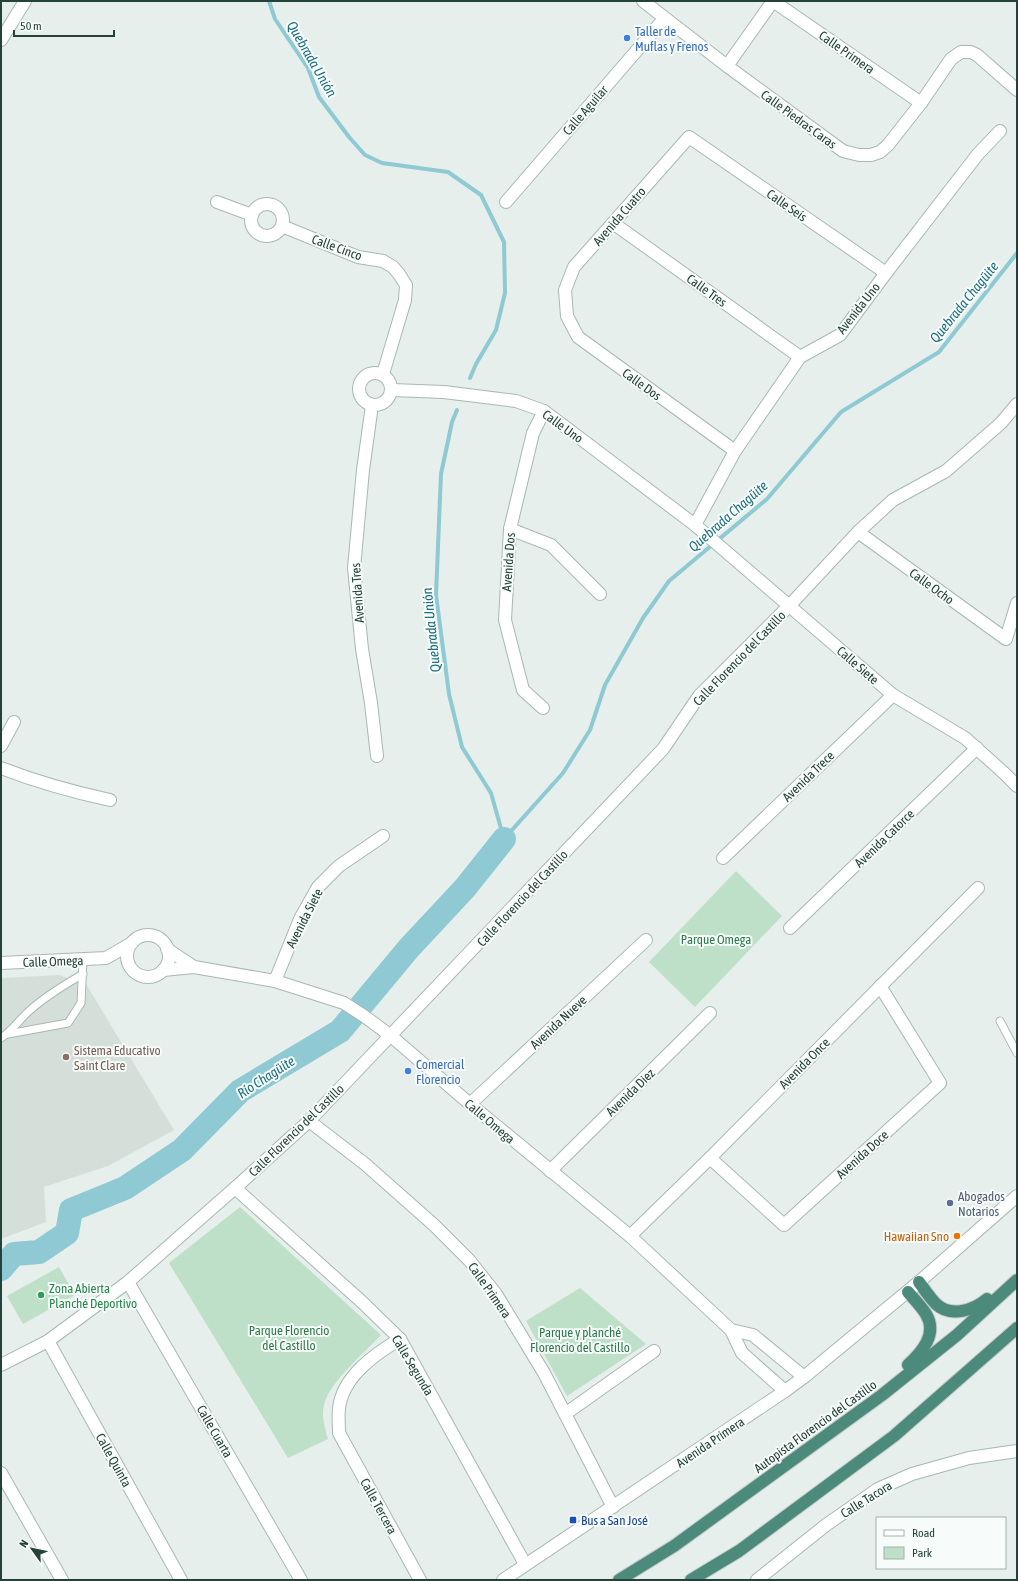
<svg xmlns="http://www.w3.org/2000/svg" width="1018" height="1581" viewBox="0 0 1018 1581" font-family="'Asap Condensed',sans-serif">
<rect width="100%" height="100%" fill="#e6efeb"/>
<path fill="#d4dfda" d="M59 975 86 984 174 1130 108 1166 44 1187 46 1222 1 1239V978Z"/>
<g fill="#bfe0c8">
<path d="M736 871 782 916 695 1007 649 962Z"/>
<path d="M240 1207 381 1335C365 1352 328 1384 324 1405 321 1417 325 1428 328 1439L288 1458 169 1263Z"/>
<path d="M59 1267 75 1295 23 1324 7 1296Z"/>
<path d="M580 1288 646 1344 567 1396 526 1321Z"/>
</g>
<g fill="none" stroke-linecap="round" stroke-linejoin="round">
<g stroke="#8ec9d4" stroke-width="4">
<path d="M269 1 275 19 308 68 319 97 349 137 365 155 382 163 448 172 481 195 504 242 505 293 496 330 476 364 470 378"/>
<path d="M457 410 452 422 441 474 436 595 449 694 462 747 491 793 504 839"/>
<path d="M504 839 563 773 590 730 605 685 643 618 669 581 767 499 841 412 939 352 1017 253"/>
</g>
<path stroke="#8ec9d4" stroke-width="24" d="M1 1269 14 1254 39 1252 67 1233 71 1210 125 1188 182 1150 240 1091 340 1031 409 948 465 888 504 839"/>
<g stroke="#a8b8b2" stroke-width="9">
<g id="service">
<path d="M1000 1021 1017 1053"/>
<path d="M8 1034 68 1023 81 1003 83 960"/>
<path d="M1 1038C12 1031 19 1020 28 1012 44 997 64 985 83 974"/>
</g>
</g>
<g stroke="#a8b8b2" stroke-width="14">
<g id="minor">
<path d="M643 1 727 66 843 151 859 155H871L880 152 888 145 921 103 951 59 961 52H971L977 55 1017 90"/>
<path d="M773 1 921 103"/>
<path d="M1 40 25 1"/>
<path d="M727 66 773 1"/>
<path d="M217 202 252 215"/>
<path d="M506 202 664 19"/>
<circle cx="267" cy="220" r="16"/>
<path d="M613 223 800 357"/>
<path d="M282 226 358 257 383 261 393 267 399 274 406 285 405 300 383 374"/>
<circle cx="375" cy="389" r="16"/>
<path d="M392 390 444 392 516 401 544 411 695 525 893 695 965 738 1004 773 1017 786"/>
<path d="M372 405 363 470 354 568 362 649 371 703 377 756"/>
<path d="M735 451 578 337 567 316 565 290 574 267 689 137 886 273"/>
<path d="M695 525 735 451 800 357 840 335 886 273 978 154 1000 131"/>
<path d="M510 529 551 545 600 594"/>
<path d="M858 532 1006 639 1017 603"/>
<path d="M543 708 523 690 505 620 510 529 533 433 544 411"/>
<path d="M1 746 14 722"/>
<path d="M1 768C37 782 73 792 110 800"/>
<path d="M723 858 893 695"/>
<path d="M790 928 977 748"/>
<path d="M275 981 300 919 318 887 339 866 383 836"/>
<path d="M470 1104 646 940"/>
<path d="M309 1121 365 1164 434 1225 469 1260 496 1294 544 1373 613 1507"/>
<path d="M710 1158 784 1225 940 1083 880 986"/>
<path d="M550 1171 710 1013"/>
<path d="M235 1188 362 1302 400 1339 525 1564"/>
<path d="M630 1236 710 1158 978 888"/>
<path d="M128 1282 301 1580"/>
<path d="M919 1282 1017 1196"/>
<path d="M400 1339C375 1354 343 1376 339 1408 338 1416 339 1425 339 1433L420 1580"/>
<path d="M48 1341 181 1580"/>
<path d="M1 1365 48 1341 128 1282 235 1188 309 1121 663 749 699 696 790 605 858 532 893 500 946 471 1001 423 1017 404"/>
<path d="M565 1414 654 1351"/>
<path d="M1 1473 62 1580"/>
<path d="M503 1580 785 1391"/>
</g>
</g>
<g stroke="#a8b8b2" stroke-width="14">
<g id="tertiary">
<circle cx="148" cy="956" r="21"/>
<path d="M167 949 194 967"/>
<path d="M1 963 106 958 132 943"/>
<path d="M163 970 194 967 275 981 344 1003 364 1016 391 1036 470 1104 630 1236 731 1330 742 1353 785 1391 804 1377 919 1282"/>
<path d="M731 1330 753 1335 804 1377"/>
<path d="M757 1580 826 1525 878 1489 912 1474 969 1458 1017 1451"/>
</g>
</g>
<g stroke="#c2cac8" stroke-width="14">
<g id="trunk">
<path d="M919 1282C924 1289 930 1298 936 1304 951 1318 974 1310 987 1299"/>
<path d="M908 1292C914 1299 921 1306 926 1314 938 1334 922 1352 908 1365"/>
<path d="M619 1580 674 1546 882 1395 957 1335 1017 1280"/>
<path d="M691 1580 739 1551 894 1436 1017 1328"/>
</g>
</g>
<use href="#service" stroke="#fff" stroke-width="7"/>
<use href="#minor" stroke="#fff" stroke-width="12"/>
<use href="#tertiary" stroke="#fff" stroke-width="12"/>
<use href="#trunk" stroke="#4c8a7c" stroke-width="12"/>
</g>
<g fill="#3f7fe0" stroke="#f7fbf9" stroke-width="1.5">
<circle cx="627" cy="38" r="4"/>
<circle cx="408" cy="1071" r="4"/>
</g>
<circle fill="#8d6e63" stroke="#f7fbf9" stroke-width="1.5" cx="66" cy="1057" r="4"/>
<circle fill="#5c6f8a" stroke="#f7fbf9" stroke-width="1.5" cx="950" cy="1203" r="4"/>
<circle fill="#e8710a" stroke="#f7fbf9" stroke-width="1.5" cx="957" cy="1236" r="4"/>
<circle fill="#2e9e5b" stroke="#f7fbf9" stroke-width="1.5" cx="41" cy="1295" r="4"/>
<rect fill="#1a4fb4" stroke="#f7fbf9" stroke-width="1.5" x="569" y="1516" width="8" height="8" rx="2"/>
<g text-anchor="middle" stroke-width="4" stroke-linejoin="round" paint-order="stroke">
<g font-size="13" fill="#366cbe" stroke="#f7fbf9" text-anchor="start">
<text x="635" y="36">Taller de<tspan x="635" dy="15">Muflas y Frenos</tspan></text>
<text x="416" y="1069">Comercial<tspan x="416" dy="15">Florencio</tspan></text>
</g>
<g font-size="13" fill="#24423a" stroke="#f7fbf9">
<text transform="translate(847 52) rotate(35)" y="5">Calle Primera</text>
<text transform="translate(585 110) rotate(-49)" y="5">Calle Aguilar</text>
<text transform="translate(799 119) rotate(36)" y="5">Calle Piedras Caras</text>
<text transform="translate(787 205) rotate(35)" y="5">Calle Seís</text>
<text transform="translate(619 216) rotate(-49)" y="5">Avenida Cuatro</text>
<text transform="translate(337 247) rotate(20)" y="5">Calle Cinco</text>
<text transform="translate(707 290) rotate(36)" y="5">Calle Tres</text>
<text transform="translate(858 308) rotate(-52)" y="5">Avenida Uno</text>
<text transform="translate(642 384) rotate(36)" y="5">Calle Dos</text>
<text transform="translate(563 426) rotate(36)" y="5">Calle Uno</text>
<text transform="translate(508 562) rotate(-86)" y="5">Avenida Dos</text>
<text transform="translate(932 586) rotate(36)" y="5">Calle Ocho</text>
<text transform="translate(357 593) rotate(-94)" y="5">Avenida Tres</text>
<text transform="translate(739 658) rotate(-46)" y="5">Calle Florencio del Castillo</text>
<text transform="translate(858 665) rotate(41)" y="5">Calle Siete</text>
<text transform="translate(808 776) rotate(-44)" y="5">Avenida Trece</text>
<text transform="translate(884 838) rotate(-44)" y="5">Avenida Catorce</text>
<text transform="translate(522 898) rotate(-47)" y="5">Calle Florencio del Castillo</text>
<text transform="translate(304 918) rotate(-63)" y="5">Avenida Siete</text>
<text transform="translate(53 961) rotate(-2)" y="5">Calle Omega</text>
<text transform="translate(558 1022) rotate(-43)" y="5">Avenida Nueve</text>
<text transform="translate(804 1063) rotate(-45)" y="5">Avenida Once</text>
<text transform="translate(630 1092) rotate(-44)" y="5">Avenida Diez</text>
<text transform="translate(490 1121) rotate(40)" y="5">Calle Omega</text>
<text transform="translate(296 1130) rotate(-44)" y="5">Calle Florencio del Castillo</text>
<text transform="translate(862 1154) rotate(-42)" y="5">Avenida Doce</text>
<text transform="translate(490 1290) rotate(55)" y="5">Calle Primera</text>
<text transform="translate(413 1365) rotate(59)" y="5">Calle Segunda</text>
<text transform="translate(815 1426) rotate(-36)" y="5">Autopista Florencio del Castillo</text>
<text transform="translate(215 1431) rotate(60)" y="5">Calle Cuarta</text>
<text transform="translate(710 1442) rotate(-34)" y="5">Avenida Primera</text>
<text transform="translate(114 1460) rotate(61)" y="5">Calle Quinta</text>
<text transform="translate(866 1499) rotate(-32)" y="5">Calle Tacora</text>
<text transform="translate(379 1506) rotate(61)" y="5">Calle Tercera</text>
</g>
<g font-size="13" fill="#2d7a4b" stroke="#f7fbf9">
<text x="716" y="944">Parque Omega</text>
<text x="289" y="1335">Parque Florencio<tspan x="289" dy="15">del Castillo</tspan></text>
<text x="580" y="1337">Parque y planché<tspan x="580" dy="15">Florencio del Castillo</tspan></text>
</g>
<g font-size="13" fill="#785e54" stroke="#f7fbf9" text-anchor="start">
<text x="74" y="1055">Sistema Educativo<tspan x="74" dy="15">Saint Clare</tspan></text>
</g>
<g font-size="13" fill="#4e5e75" stroke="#f7fbf9" text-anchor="start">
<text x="958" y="1201">Abogados<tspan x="958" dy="15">Notarios</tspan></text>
</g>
<g font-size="13" fill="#c56008" stroke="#f7fbf9" text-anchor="end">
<text x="949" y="1241">Hawaiian Sno</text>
</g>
<g font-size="13" fill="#27864d" stroke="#f7fbf9" text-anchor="start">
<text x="49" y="1293">Zona Abierta<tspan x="49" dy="15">Planché Deportivo</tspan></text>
</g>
<g font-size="13" fill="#164399" stroke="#f7fbf9" text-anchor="start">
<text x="581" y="1525">Bus a San José</text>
</g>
<g font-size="14" font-style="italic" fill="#1c6f80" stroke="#f7fbf9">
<text transform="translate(312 59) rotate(60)" y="5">Quebrada Unión</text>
<text transform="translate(964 302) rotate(-51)" y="5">Quebrada Chagüite</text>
<text transform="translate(728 516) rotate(-41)" y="5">Quebrada Chagüite</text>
<text transform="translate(431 630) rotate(-96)" y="5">Quebrada Unión</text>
<text transform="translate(266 1077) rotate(-33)" y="5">Río Chagüite</text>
</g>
</g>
<rect width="1018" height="1581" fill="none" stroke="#24423a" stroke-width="4"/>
<rect x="876" y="1517" width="130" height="52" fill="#f7fbf9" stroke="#a3b1ad"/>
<rect x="884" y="1530" width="20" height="6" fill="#ffffff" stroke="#a3b1ad"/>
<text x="912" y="1537" font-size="12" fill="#24423a">Road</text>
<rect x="884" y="1547" width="20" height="12" fill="#bfe0c8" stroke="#a3b1ad"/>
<text x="912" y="1557" font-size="12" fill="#24423a">Park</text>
<g transform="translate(32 1549) rotate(303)" stroke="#f7fbf9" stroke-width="3" paint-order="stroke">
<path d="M0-3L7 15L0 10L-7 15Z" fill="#24423a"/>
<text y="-6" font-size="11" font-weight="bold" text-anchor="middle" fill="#24423a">N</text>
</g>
<path d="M14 30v6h100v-6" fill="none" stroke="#24423a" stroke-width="2"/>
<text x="20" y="30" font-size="12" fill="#24423a" stroke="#f7fbf9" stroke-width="3" paint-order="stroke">50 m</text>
</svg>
